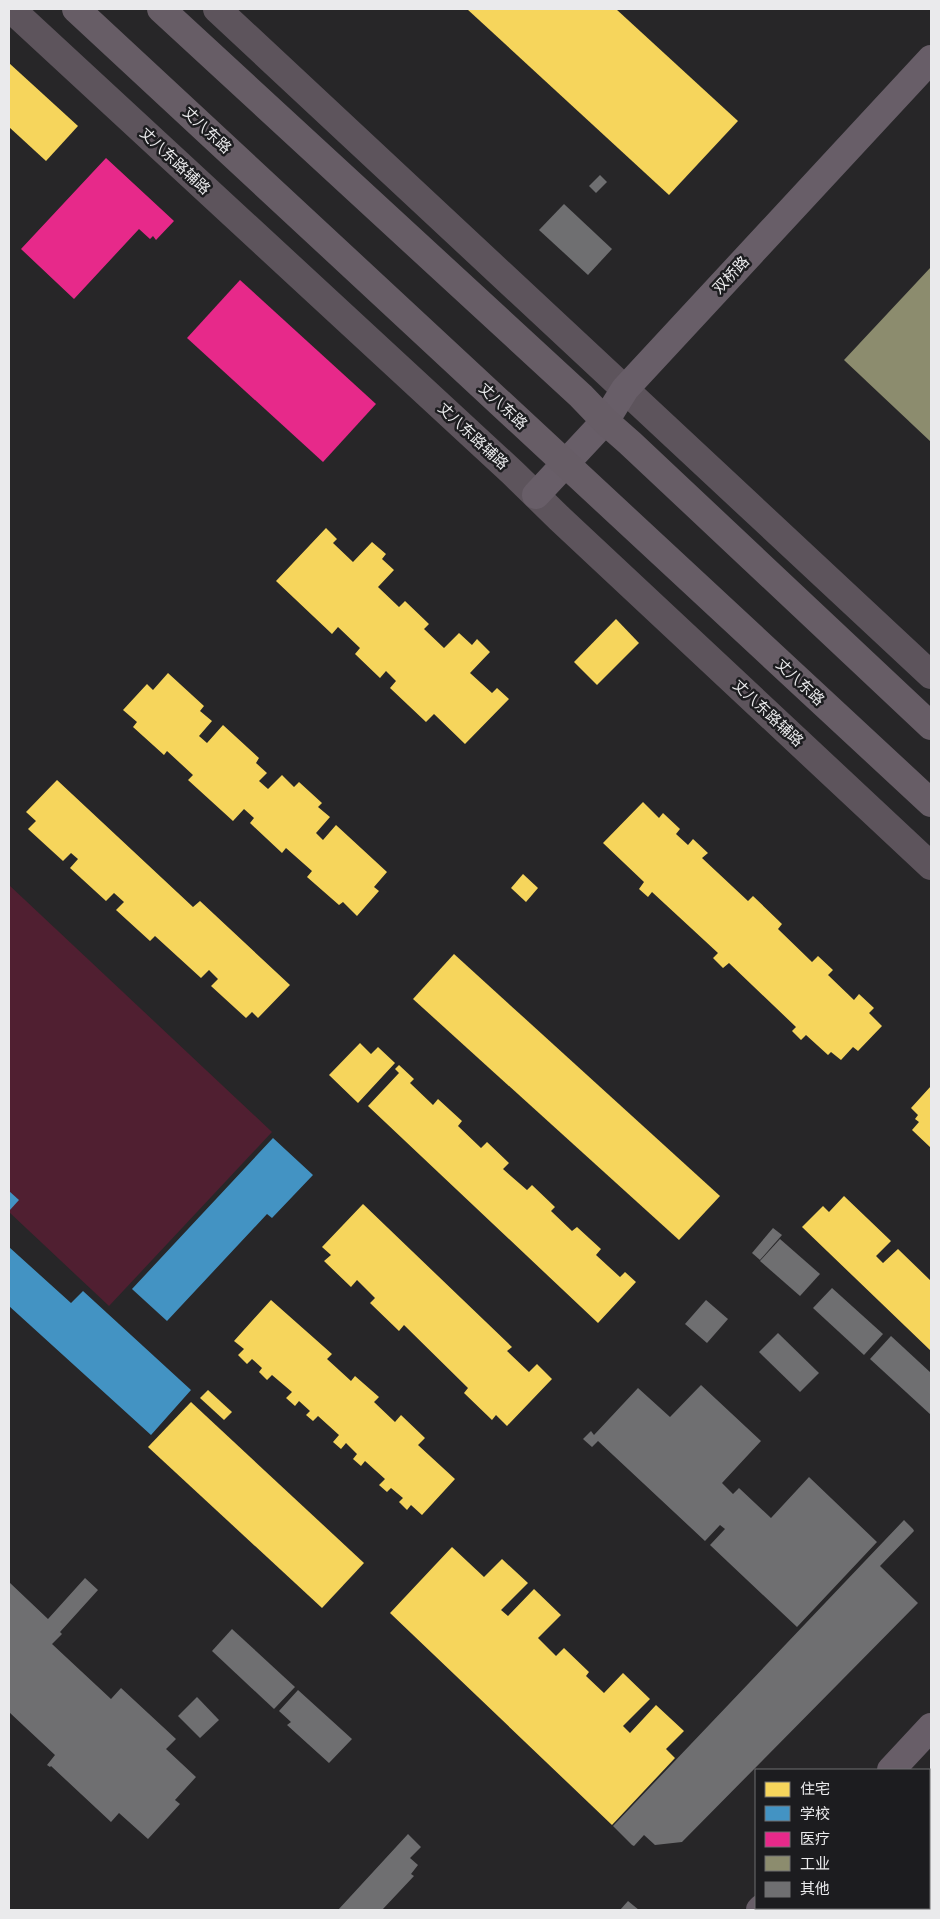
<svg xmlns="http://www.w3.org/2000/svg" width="940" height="1919" viewBox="0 0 940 1919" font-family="'Archivo Narrow','Noto Sans SC',sans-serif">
<rect width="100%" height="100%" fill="#272628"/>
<path fill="#501f31" d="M9 885 272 1132 109 1306 9 1212Z"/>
<g fill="#f6d55c">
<path d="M467 9H616L738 121 669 195Z"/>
<path d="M9 63 78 126 46 161 9 127Z"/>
<path d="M326 528 337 539 333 543 353 562 372 542 386 554 382 559 394 570 378 587 399 607 405 601 429 624 424 629 444 648 459 633 472 645 477 639 490 652 470 673 492 693 497 688 509 699 465 744 434 714 426 722 390 688 396 681 386 671 380 678 355 654 360 648 338 627 332 634 276 581Z"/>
<path d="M616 619 639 643 597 685 574 662Z"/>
<path d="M168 673 204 706 200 711 212 721 199 736 207 743 223 725 259 758 256 763 267 773 259 781 268 789 282 775 294 787 299 782 322 803 318 807 330 817 316 833 323 840 336 825 387 872 374 887 379 891 357 916 343 902 339 905 307 877 312 871 286 848 282 853 250 823 254 818 244 809 233 821 188 780 193 775 167 751 164 755 133 727 137 722 123 710 147 684 153 690Z"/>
<path d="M57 780 193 907 200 901 290 985 258 1018 252 1012 246 1018 211 986 218 979 209 970 201 978 155 936 150 941 116 910 124 902 114 893 106 901 70 868 78 859 71 853 63 861 28 829 36 821 26 812Z"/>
<path d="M643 802 659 818 663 813 680 829 676 834 688 845 693 839 708 853 702 858 748 901 753 896 782 924 778 929 812 962 818 956 833 970 828 975 854 1000 859 994 874 1008 869 1013 882 1026 858 1051 853 1047 841 1060 831 1052 828 1055 806 1035 801 1040 792 1031 796 1027 729 963 723 968 713 958 718 953 652 892 648 897 639 889 644 882 603 843Z"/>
<path d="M523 874 538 888 526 902 511 888Z"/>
<path d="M454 954 720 1196 679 1240 413 999Z"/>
<path d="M360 1043 371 1054 378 1047 395 1063 358 1103 329 1075Z"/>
<path d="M399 1065 414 1079 410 1083 433 1105 438 1099 462 1121 458 1126 481 1148 487 1142 509 1163 503 1169 527 1190 532 1185 555 1207 551 1211 572 1231 577 1227 601 1249 596 1255 620 1277 625 1272 636 1282 598 1323 368 1106 399 1073 395 1069Z"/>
<path d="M931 1086V1148L912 1130 919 1122 915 1119 918 1115 911 1108Z"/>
<path d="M844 1196 891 1241 876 1256 883 1263 898 1249 931 1281V1351L802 1227 823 1206 829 1212Z"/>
<path d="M363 1204 512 1347 507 1351 529 1372 537 1364 552 1379 507 1426 496 1415 492 1420 464 1393 468 1388 404 1325 399 1331 370 1303 375 1298 357 1280 351 1287 324 1261 331 1255 322 1247Z"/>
<path d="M271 1300 332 1354 327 1359 351 1381 355 1376 379 1397 374 1402 395 1422 401 1415 425 1438 418 1445 455 1479 422 1515 411 1505 407 1510 399 1502 403 1498 391 1488 387 1492 379 1485 385 1479 365 1461 361 1466 353 1459 357 1454 346 1443 341 1449 333 1442 339 1435 318 1416 313 1421 306 1415 310 1411 299 1401 295 1406 286 1398 292 1392 272 1375 267 1380 259 1372 262 1368 252 1359 247 1364 238 1355 244 1349 234 1341Z"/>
<path d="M208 1390 232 1412 224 1420 200 1398Z"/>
<path d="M191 1402 364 1563 322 1608 148 1447Z"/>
<path d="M452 1547 484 1577 502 1559 528 1583 501 1610 508 1616 534 1589 561 1615 538 1638 556 1656 564 1648 589 1672 586 1676 604 1693 623 1673 650 1699 623 1726 630 1733 656 1705 684 1731 666 1749 675 1758 612 1825 390 1613Z"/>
</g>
<g fill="#4393c3">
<path d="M273 1138 313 1175 272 1218 267 1214 167 1321 132 1289Z"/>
<path d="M9 1191 19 1200 9 1211Z"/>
<path d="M9 1247 71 1303 83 1291 191 1390 151 1435 9 1306Z"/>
</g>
<g fill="#e7298a">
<path d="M106 158 174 221 156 240 153 236 150 239 139 229 74 299 21 249Z"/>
<path d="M240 280 376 404 323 462 187 338Z"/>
</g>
<path fill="#8c8c6e" d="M931 267V442L844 360Z"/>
<g fill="#6f6f71">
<path d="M600 175 607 182 596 193 589 186Z"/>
<path d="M564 204 612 249 588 275 539 230Z"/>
<path d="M773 1228 782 1235 760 1260 752 1253Z"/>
<path d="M780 1239 820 1274 800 1296 760 1261Z"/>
<path d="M832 1288 883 1334 864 1355 813 1308Z"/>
<path d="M706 1300 728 1319 707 1343 685 1324Z"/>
<path d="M778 1333 819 1373 800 1392 759 1352Z"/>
<path d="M891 1336 931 1373V1415L870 1359Z"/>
<path d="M701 1385 761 1441 722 1483 733 1494 739 1488 771 1518 809 1477 877 1542 797 1627 710 1545 725 1529 720 1525 705 1541 598 1441 592 1447 583 1439 591 1431 594 1435 638 1388 670 1417Z"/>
<path d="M904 1520 913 1529 914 1531 880 1566 918 1603 682 1842 655 1845 644 1835 634 1846 632 1845 613 1826Z"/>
<path d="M85 1578 98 1590 60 1632 62 1634 52 1644 111 1699 121 1688 176 1739 166 1749 196 1777 175 1800 180 1804 148 1839 119 1813 111 1822 51 1766 50 1767 47 1765 55 1755 9 1712V1582L48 1619Z"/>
<path d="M232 1629 295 1687 274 1709 212 1651Z"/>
<path d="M298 1690 352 1739 329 1763 287 1725 291 1722 279 1711Z"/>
<path d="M197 1697 219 1720 200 1738 178 1716Z"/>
<path d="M408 1834 421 1847 410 1858 418 1865 411 1874 414 1876 382 1910H338Z"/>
<path d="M628 1901 639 1910H620Z"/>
</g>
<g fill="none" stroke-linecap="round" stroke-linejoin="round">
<g stroke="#5d545c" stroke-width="28">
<path d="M11 9 513 473 559 518 931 866"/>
<path d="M217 9 931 675"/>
</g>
<g stroke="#685e68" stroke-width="28">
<path d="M536 495 605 421 625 389 931 59"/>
<path d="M891 1770 931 1727"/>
<path d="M760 1910 762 1908"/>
</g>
<g stroke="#675d66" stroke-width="28">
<path d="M76 9 931 803"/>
<path d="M161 9 581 396 605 421 630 443 931 726"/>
</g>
</g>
<g text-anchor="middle" stroke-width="5" stroke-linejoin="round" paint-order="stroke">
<g font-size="15" fill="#eaeaec" stroke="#1c1c1f">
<text transform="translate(207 130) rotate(43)" y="5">丈八东路</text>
<text transform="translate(175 161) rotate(43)" y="5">丈八东路辅路</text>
<text transform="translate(731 275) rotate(-47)" y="5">双桥路</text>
<text transform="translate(503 406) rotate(43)" y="5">丈八东路</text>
<text transform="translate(473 436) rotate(43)" y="5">丈八东路辅路</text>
<text transform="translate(800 682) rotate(43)" y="5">丈八东路</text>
<text transform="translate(768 713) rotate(43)" y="5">丈八东路辅路</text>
</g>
</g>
<rect width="940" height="1919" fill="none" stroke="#eaeaec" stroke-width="20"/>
<rect x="755" y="1769" width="175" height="140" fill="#1c1c1f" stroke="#6e6e71"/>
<rect x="765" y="1782" width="25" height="15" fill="#f6d55c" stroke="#6e6e71"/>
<text x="800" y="1794" font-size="15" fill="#eaeaec">住宅</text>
<rect x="765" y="1806" width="25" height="15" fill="#4393c3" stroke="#6e6e71"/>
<text x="800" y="1819" font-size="15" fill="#eaeaec">学校</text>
<rect x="765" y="1832" width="25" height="15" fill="#e7298a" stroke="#6e6e71"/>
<text x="800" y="1844" font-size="15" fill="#eaeaec">医疗</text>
<rect x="765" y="1856" width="25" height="15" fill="#8c8c6e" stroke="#6e6e71"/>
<text x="800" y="1869" font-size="15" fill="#eaeaec">工业</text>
<rect x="765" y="1882" width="25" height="15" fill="#6f6f71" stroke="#6e6e71"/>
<text x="800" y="1894" font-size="15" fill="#eaeaec">其他</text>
</svg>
